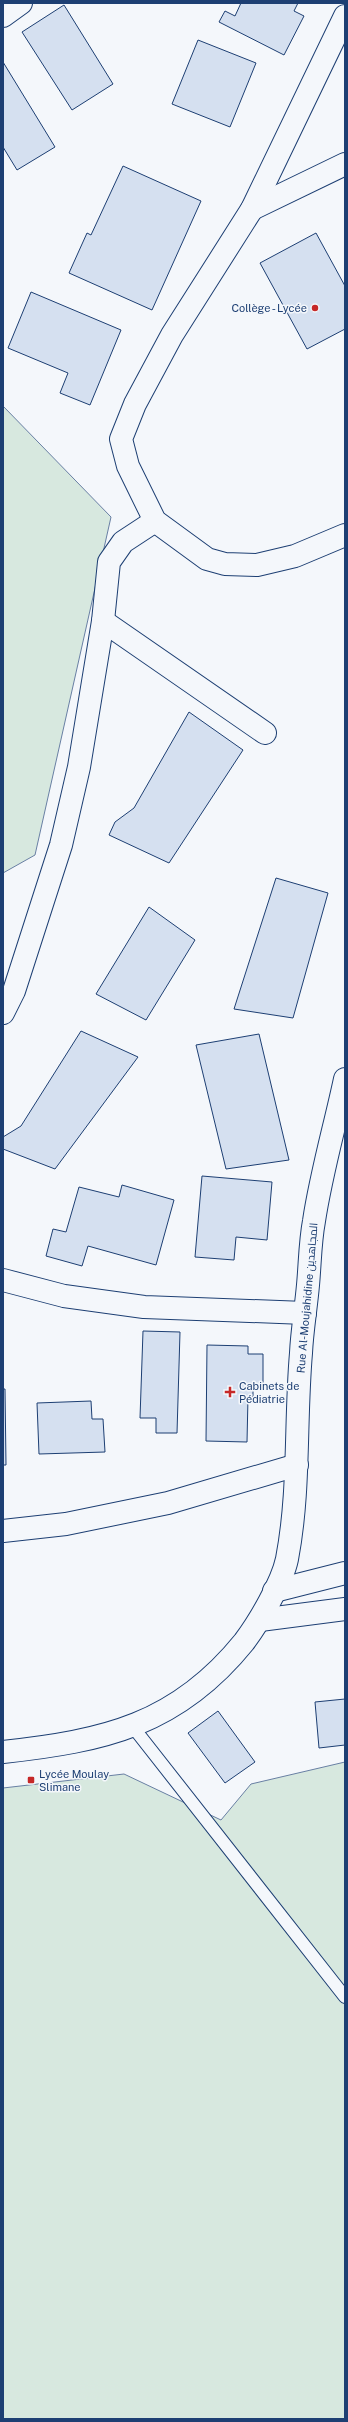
<svg xmlns="http://www.w3.org/2000/svg" width="348" height="2422" viewBox="0 0 348 2422" font-family="'Public Sans',Cairo,sans-serif">
<rect width="100%" height="100%" fill="#f4f7fb"/>
<g fill="#d7e8df" stroke="#687fa3">
<path d="M3 406 111 517 35 855 3 873Z"/>
<path d="M345 1762V2419H3V1788L124 1774 221 1820 251 1784Z"/>
</g>
<g fill="#d5e0f0" stroke="#1d3f73">
<path d="M241 3H298L294 11 304 16 284 55 219 22 225 11 235 16Z"/>
<path d="M64 5 113 84 72 110 22 32Z"/>
<path d="M198 40 256 63 230 127 172 104Z"/>
<path d="M3 62 55 147 17 170 3 147Z"/>
<path d="M123 166 201 201 152 310 69 273 87 233 91 235Z"/>
<path d="M316 233 345 286V329L307 349 260 263Z"/>
<path d="M31 292 121 330 90 405 60 393 68 373 8 348Z"/>
<path d="M189 712 243 750 169 863 109 835 115 822 134 808Z"/>
<path d="M276 878 328 893 293 1018 234 1009Z"/>
<path d="M149 907 195 940 146 1020 96 994Z"/>
<path d="M81 1031 138 1057 55 1169 3 1149V1137L21 1126Z"/>
<path d="M259 1034 289 1160 226 1169 196 1045Z"/>
<path d="M202 1176 272 1182 267 1240 236 1237 234 1260 195 1257Z"/>
<path d="M122 1185 174 1200 156 1265 88 1246 82 1266 46 1256 53 1229 66 1232 79 1187 119 1197Z"/>
<path d="M143 1331 180 1332 177 1433H156V1418H140Z"/>
<path d="M207 1345 248 1346V1354H263V1388H253V1397H248L247 1442 206 1441Z"/>
<path d="M3 1389H5L6 1465H3Z"/>
<path d="M91 1401 92 1419H103L105 1452 39 1454 37 1403Z"/>
<path d="M345 1699V1745L319 1748 315 1702Z"/>
<path d="M218 1711 255 1762 225 1783 188 1733Z"/>
</g>
<g fill="none" stroke-linecap="round" stroke-linejoin="round">
<g stroke="#1d3f73" stroke-width="14">
<path id="service" d="M133 1727 345 1997"/>
</g>
<g stroke="#1d3f73" stroke-width="24">
<g id="minor">
<path d="M3 16 21 3"/>
<path d="M345 16 252 209 172 335 135 404 121 439 128 466 155 521 207 559 225 564 257 565 295 556 345 535"/>
<path d="M252 209 345 164"/>
<path d="M103 621 265 733"/>
<path d="M3 1013 14 991 61 845 79 767 103 621 109 562 123 542 155 521"/>
<path d="M3 1280 64 1296 144 1307 305 1313"/>
<path d="M3 1531 66 1524 168 1503 297 1465"/>
<path d="M260 1620 345 1609"/>
</g>
</g>
<g stroke="#1d3f73" stroke-width="24">
<g id="tertiary">
<path d="M274 1591 345 1573"/>
<path d="M3 1752C104 1741 177 1725 244 1642 259 1622 282 1583 287 1559 300 1491 295 1422 301 1353 302 1331 306 1308 308 1285 310 1264 310 1242 314 1221 321 1174 335 1126 345 1079"/>
</g>
</g>
<use href="#service" stroke="#f4f7fb" stroke-width="12"/>
<use href="#minor" stroke="#f4f7fb" stroke-width="22"/>
<use href="#tertiary" stroke="#f4f7fb" stroke-width="22"/>
</g>
<g fill="#c62828" stroke="#f4f7fb" stroke-width="1.5">
<circle cx="315" cy="308" r="4"/>
<path d="M228 1386h4v4h4v4h-4v4h-4v-4h-4v-4h4z"/>
<rect x="27" y="1776" width="8" height="8" rx="2"/>
</g>
<g text-anchor="middle" stroke-width="3" stroke-linejoin="round" paint-order="stroke">
<g font-size="11" fill="#1d3f73" stroke="#f4f7fb" text-anchor="start">
<text x="307" y="312" text-anchor="end">Collège - Lycée</text>
<text x="239" y="1390">Cabinets de<tspan x="239" dy="13">Pédiatrie</tspan></text>
<text x="39" y="1778">Lycée Moulay<tspan x="39" dy="13">Slimane</tspan></text>
</g>
<g font-size="11" fill="#1d3f73" stroke="#f4f7fb">
<text transform="translate(307 1298) rotate(-85)" y="4">Rue Al-Moujahidine المجاهدين</text>
</g>
</g>
<rect width="348" height="2422" fill="none" stroke="#1d3f73" stroke-width="8"/>
</svg>
